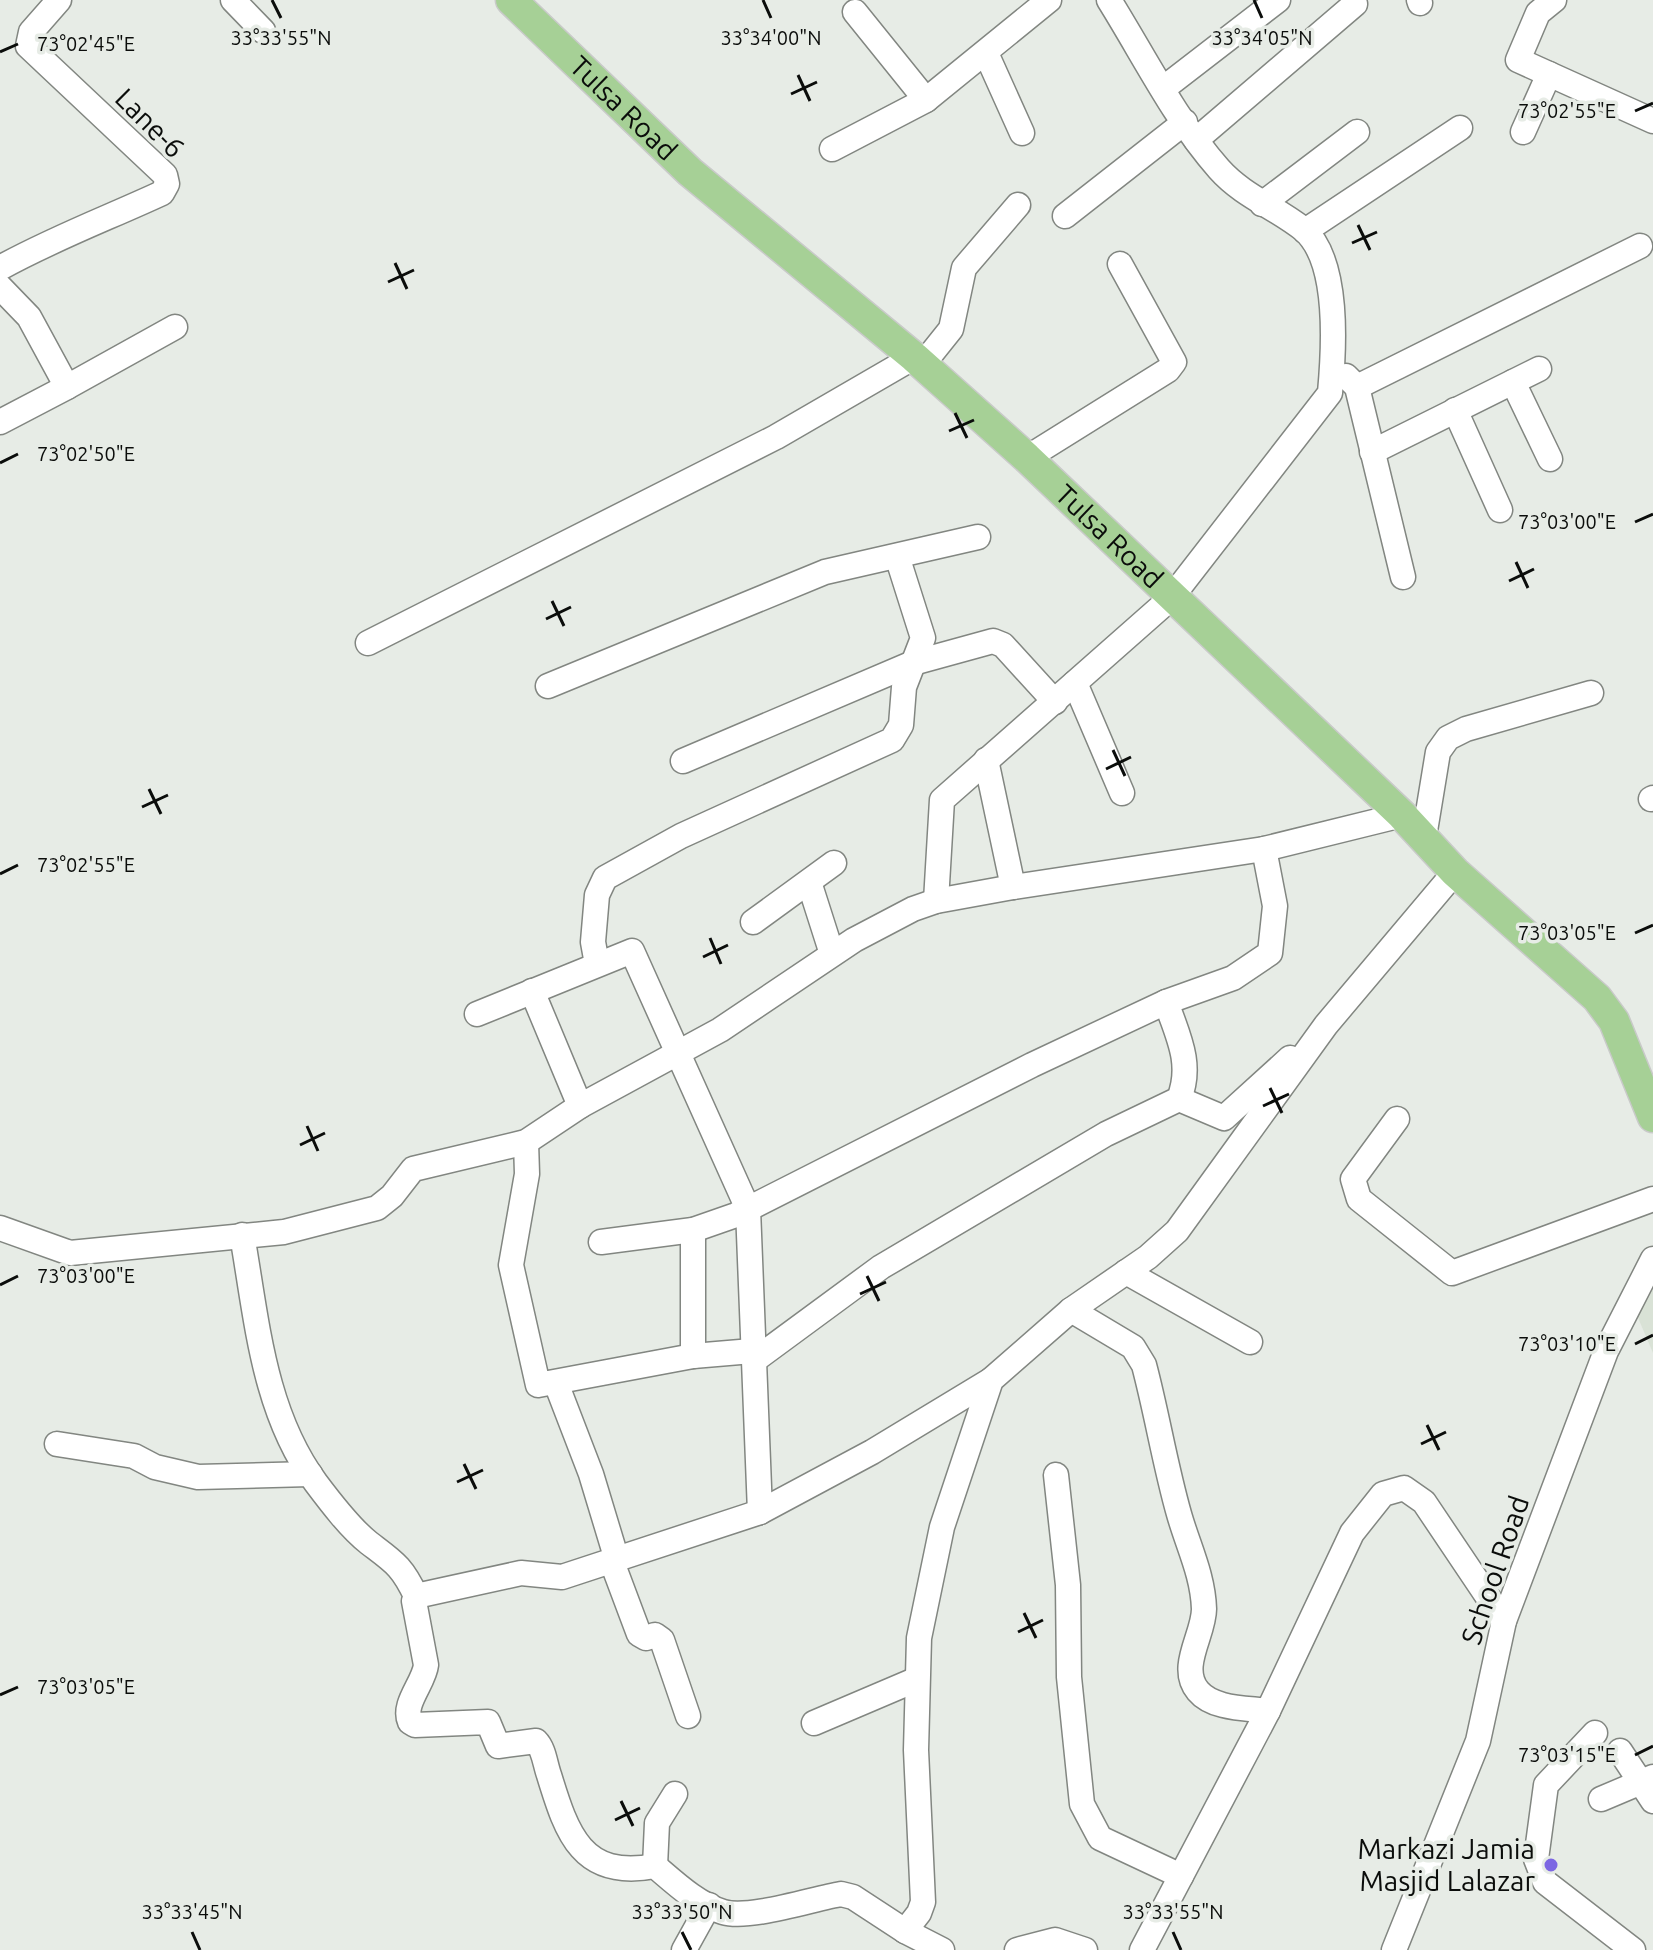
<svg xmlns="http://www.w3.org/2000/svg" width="1653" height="1950" viewBox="0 0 1653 1950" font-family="Ubuntu,sans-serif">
<rect width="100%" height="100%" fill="#e7ece6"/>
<path fill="#d9e2d6" d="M1653 1282V1353L1636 1313Z"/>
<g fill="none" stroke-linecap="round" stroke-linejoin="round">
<g stroke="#828681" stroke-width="27">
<g id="minor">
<path d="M233 0 263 31"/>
<path d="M1419 0 1420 3"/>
<path d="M1554 0 1538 13 1518 60 1653 121"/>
<path d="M855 12 926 100"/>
<path d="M986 53 1022 133"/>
<path d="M1164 88 1278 0"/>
<path d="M1523 132 1549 74"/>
<path d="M1196 140 1355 4"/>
<path d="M832 149 926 100 1049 0"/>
<path d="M1262 204 1357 132"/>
<path d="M1065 216 1185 122"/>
<path d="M1305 231 1460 128"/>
<path d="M0 268C52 239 108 218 162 193L167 184 165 175 28 46 31 32 59 0"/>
<path d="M0 287 29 317 67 387 175 327"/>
<path d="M923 364 951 329 964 268 1018 205"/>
<path d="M1346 376 1357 387 1403 577"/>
<path d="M1513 382 1550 459"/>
<path d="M1357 387 1640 246"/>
<path d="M1455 410 1500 510"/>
<path d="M0 422 67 387"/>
<path d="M1372 452 1539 369"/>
<path d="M1027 458 1168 370 1174 362 1120 264"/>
<path d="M368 643 776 437 914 357"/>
<path d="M1075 683 1122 793"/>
<path d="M548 686 825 572 978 537"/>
<path d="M986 760 1013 887"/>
<path d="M683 761 913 663 993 641 1003 645 1055 702"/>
<path d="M1651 799 1653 798"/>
<path d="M1424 837 1438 752 1448 738 1466 729 1591 693"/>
<path d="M809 882 832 954"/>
<path d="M936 901 942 800 1171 598 1330 393C1334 350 1340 260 1303 229 1275 207 1243 196 1219 169 1175 119 1144 56 1109 0"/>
<path d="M753 922 834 863"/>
<path d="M597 964 593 942 597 895 605 878 681 836 892 740 901 725 904 687 923 638 897 556"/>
<path d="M532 991 580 1106"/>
<path d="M477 1014 632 951 748 1209 760 1512"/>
<path d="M1179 1099 1224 1118 1290 1058"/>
<path d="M1397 1119 1353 1179 1359 1199 1452 1273 1653 1199"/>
<path d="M526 1142 527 1174 511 1265 538 1385 693 1356 752 1351"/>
<path d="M0 1228 70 1253 284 1232 377 1208 392 1196 413 1169 526 1142 580 1106 720 1030 854 940 913 909 936 901 1013 887 1264 849 1402 815"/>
<path d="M693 1230V1356"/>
<path d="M242 1235C257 1320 263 1411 316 1483 331 1503 350 1528 369 1543 394 1562 402 1566 416 1596L414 1601 426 1665C424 1683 402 1704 410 1722L415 1725 488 1722 498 1746 536 1741C544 1749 545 1764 549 1775 567 1834 582 1880 655 1866 675 1883 697 1904 723 1912 749 1920 812 1899 841 1894L853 1897 905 1931 942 1950"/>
<path d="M601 1242 693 1230 736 1215 1032 1065 1166 1002 1233 978 1270 953 1275 906 1264 849"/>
<path d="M1126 1272 1250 1342"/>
<path d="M1071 1310 1133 1347 1144 1365C1157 1414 1165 1465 1179 1514 1188 1546 1203 1575 1204 1609 1204 1635 1178 1667 1198 1691 1213 1709 1246 1708 1268 1711"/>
<path d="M756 1359 881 1267 1106 1134 1179 1099C1193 1064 1178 1036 1166 1002"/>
<path d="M556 1383 591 1474 617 1560"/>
<path d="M57 1444 134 1456 155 1467 198 1477 310 1474"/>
<path d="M1056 1475 1068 1585 1069 1677 1082 1804 1100 1838 1181 1876"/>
<path d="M612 1562 639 1634 646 1638 655 1635 662 1640 688 1716"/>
<path d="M416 1596 521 1573 562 1577 760 1512 872 1452 991 1380"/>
<path d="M814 1723 915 1680"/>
<path d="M1595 1733 1546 1785 1536 1859 1545 1882 1633 1950"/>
<path d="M1620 1751 1653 1801"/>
<path d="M1601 1799 1653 1777"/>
<path d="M655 1866 657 1823 675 1794"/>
<path d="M905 1931 919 1913 923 1902 916 1750 919 1638 942 1527 991 1380 1071 1310 1148 1257 1177 1231 1326 1025 1455 872"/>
<path d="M684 1950 709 1905"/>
<path d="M1017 1950 1055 1940 1085 1950"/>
<path d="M1142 1950 1268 1711 1352 1533 1383 1494 1404 1488 1424 1502 1504 1621"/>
<path d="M1394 1950 1478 1741 1504 1621 1606 1351 1653 1259"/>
</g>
</g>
<g stroke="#c9cac9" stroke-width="33">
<g id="major">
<path id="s1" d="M511 0 690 172 914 357 1027 458 1402 815 1455 872 1597 998 1614 1021 1653 1117"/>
</g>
</g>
<use href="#minor" stroke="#fff" stroke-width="24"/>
<use href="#major" stroke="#a6d096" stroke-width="30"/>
</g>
<path fill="none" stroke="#0b0d0b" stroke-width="3" d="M272 0 281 18M763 0 771 18M1254 0 1262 18M0 52 18 44M798 75 810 101M791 94 817 82M1635 111 1653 103M1358 225 1370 250M1352 243 1377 232M395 263 407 289M388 282 414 270M955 413 967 438M949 431 974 420M0 463 18 454M1635 522 1653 514M1516 562 1528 588M1509 581 1534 569M552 601 564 626M546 619 571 607M1113 750 1125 776M1106 769 1131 757M149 789 161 814M142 807 168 795M0 874 18 865M1635 933 1653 925M710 938 721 964M703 957 728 945M1270 1088 1282 1113M1263 1106 1289 1094M307 1126 318 1151M300 1145 325 1133M867 1276 879 1301M0 1285 18 1276M860 1294 886 1282M1635 1344 1653 1335M1427 1425 1439 1450M1421 1444 1446 1432M464 1464 476 1489M457 1482 483 1470M1024 1613 1036 1638M1018 1632 1043 1620M0 1695 18 1687M1635 1755 1653 1746M621 1801 633 1826M615 1820 640 1808M192 1932 200 1950M682 1932 691 1950M1173 1932 1181 1950"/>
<circle fill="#7d67e3" stroke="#e7ece6" stroke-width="3" cx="1551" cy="1865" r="8"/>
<g text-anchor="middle" stroke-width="7" stroke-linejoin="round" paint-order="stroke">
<g font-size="28" fill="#0b0d0b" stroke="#e7ece6">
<text dy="10" stroke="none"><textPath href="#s1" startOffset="156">Tulsa Road</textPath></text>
<text transform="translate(150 123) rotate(45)" y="10">Lane-6</text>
<text dy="10" stroke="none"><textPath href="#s1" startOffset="804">Tulsa Road</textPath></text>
<text transform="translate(1495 1570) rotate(-71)" y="10">School Road</text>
</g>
<g font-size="28" fill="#0b0d0b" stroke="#e7ece6" text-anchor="end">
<text x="1535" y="1859">Markazi Jamia<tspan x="1535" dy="32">Masjid Lalazar</tspan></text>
</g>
</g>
<g font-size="20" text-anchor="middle" fill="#0b0d0b" stroke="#e7ece6" stroke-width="7" stroke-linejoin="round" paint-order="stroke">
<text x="281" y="45">33°33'55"N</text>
<text x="771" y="45">33°34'00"N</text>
<text x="1262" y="45">33°34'05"N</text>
<text x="86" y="51">73°02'45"E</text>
<text x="1567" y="118">73°02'55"E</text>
<text x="86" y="461">73°02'50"E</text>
<text x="1567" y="529">73°03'00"E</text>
<text x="86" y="872">73°02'55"E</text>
<text x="1567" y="940">73°03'05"E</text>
<text x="86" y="1283">73°03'00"E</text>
<text x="1567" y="1351">73°03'10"E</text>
<text x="86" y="1694">73°03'05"E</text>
<text x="1567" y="1762">73°03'15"E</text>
<text x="1173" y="1919">33°33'55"N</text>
<text x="192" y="1919">33°33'45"N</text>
<text x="682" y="1919">33°33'50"N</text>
</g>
</svg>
